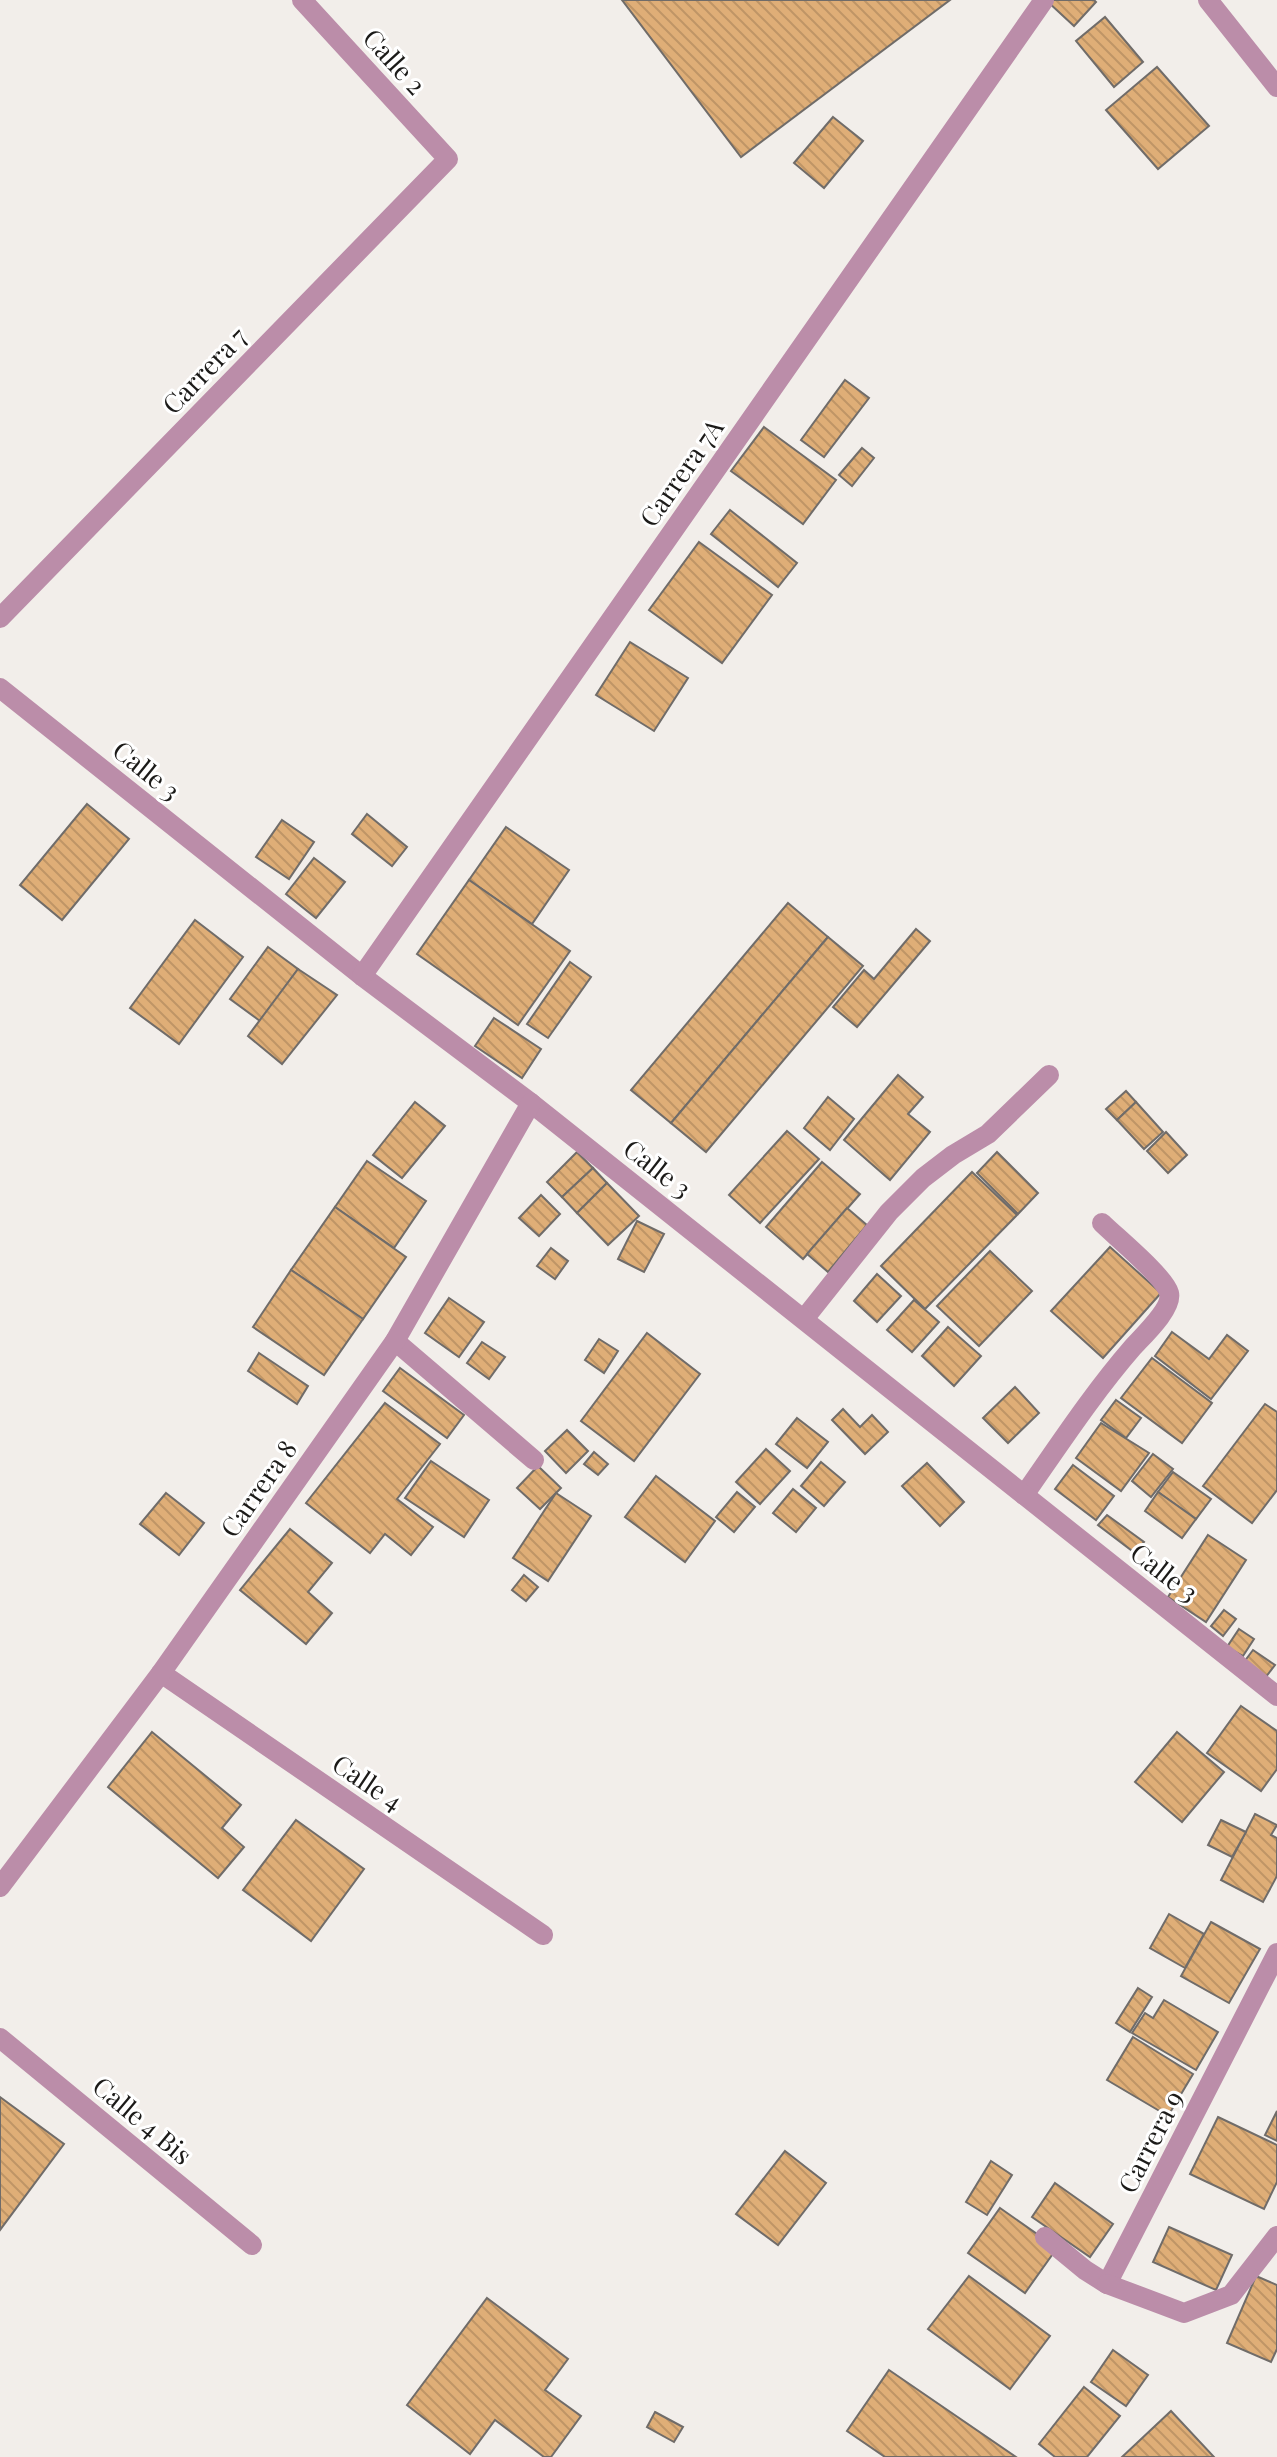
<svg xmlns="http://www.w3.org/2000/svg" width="1277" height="2457" viewBox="0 0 1277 2457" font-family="'Playfair Display',serif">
<defs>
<pattern id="building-back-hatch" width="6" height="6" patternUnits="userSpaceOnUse" patternTransform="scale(2)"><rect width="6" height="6" fill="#dfae77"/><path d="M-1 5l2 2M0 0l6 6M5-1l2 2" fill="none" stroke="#bf9566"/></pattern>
</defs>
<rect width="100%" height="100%" fill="#f2eeea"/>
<g fill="url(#building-back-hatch)" stroke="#706c69" stroke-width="2">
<path d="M622 0H950L741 157Z"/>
<path d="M1050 0H1094L1096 2 1074 26 1048 2Z"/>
<path d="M1105 17 1143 62 1114 87 1076 41Z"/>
<path d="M1157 67 1209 126 1158 169 1106 110Z"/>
<path d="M833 117 863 141 824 188 794 163Z"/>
<path d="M845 380 869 398 824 457 801 440Z"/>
<path d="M764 427 836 480 803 524 731 471Z"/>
<path d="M862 448 874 458 852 486 839 475Z"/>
<path d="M730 510 797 563 778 587 711 534Z"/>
<path d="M699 542 772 595 722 663 649 610Z"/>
<path d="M630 642 688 678 654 731 596 695Z"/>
<path d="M87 804 129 839 62 920 20 885Z"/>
<path d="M367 814 407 847 392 866 352 834Z"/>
<path d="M282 820 314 842 289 879 256 857Z"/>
<path d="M506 827 569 870 532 924 469 880Z"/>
<path d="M314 858 345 882 316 918 286 894Z"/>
<path d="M469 880 570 951 518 1025 417 954Z"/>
<path d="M788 903 828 937 671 1123 631 1090Z"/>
<path d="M195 920 243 957 179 1044 130 1008Z"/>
<path d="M916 929 930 941 857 1027 833 1007 864 970 874 979Z"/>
<path d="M828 937 863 966 706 1152 671 1123Z"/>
<path d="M268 947 298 969 260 1021 230 999Z"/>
<path d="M570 962 591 977 548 1038 527 1024Z"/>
<path d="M298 969 337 995 282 1064 248 1036Z"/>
<path d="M494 1018 541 1049 522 1078 475 1046Z"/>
<path d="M898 1075 923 1097 908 1114 930 1132 890 1180 844 1140Z"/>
<path d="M1126 1091 1136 1102 1117 1120 1106 1109Z"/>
<path d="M828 1097 854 1119 830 1150 804 1128Z"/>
<path d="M415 1102 445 1126 402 1178 373 1155Z"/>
<path d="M1136 1102 1163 1132 1144 1149 1117 1120Z"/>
<path d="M787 1131 819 1159 760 1223 729 1195Z"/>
<path d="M1166 1132 1187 1155 1168 1173 1147 1151Z"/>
<path d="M577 1152 593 1168 562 1197 547 1182Z"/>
<path d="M997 1152 1038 1193 1018 1214 977 1173Z"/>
<path d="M367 1161 426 1201 394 1248 335 1207Z"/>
<path d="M822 1162 860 1194 803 1259 766 1227Z"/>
<path d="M593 1168 607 1183 577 1213 562 1197Z"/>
<path d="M972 1172 1017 1215 925 1309 881 1266Z"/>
<path d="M607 1183 639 1216 608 1245 577 1213Z"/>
<path d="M541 1195 560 1214 539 1236 519 1218Z"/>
<path d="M335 1207 406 1257 363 1319 291 1270Z"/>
<path d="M847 1208 867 1225 828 1272 807 1254Z"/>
<path d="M637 1221 664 1234 644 1272 618 1259Z"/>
<path d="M1110 1247 1161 1293 1103 1358 1051 1311Z"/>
<path d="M551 1248 568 1261 555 1279 537 1266Z"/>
<path d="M990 1251 1032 1291 979 1346 937 1306Z"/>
<path d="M291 1270 363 1319 324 1375 253 1327Z"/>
<path d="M877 1274 901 1296 877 1322 854 1301Z"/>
<path d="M449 1298 484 1322 459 1357 425 1333Z"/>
<path d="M914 1300 939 1322 912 1352 887 1330Z"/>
<path d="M948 1327 981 1356 954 1386 922 1356Z"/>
<path d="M1172 1332 1209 1359 1227 1335 1248 1351 1211 1399 1155 1356Z"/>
<path d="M647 1333 700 1374 634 1461 581 1421Z"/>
<path d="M599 1339 618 1351 604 1373 585 1360Z"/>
<path d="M482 1342 505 1357 489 1379 467 1363Z"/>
<path d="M259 1353 308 1386 297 1404 248 1371Z"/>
<path d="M1152 1358 1212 1403 1182 1443 1121 1398Z"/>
<path d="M400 1368 464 1415 447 1438 383 1391Z"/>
<path d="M1015 1387 1039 1413 1008 1443 983 1418Z"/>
<path d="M1116 1400 1141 1418 1126 1438 1101 1420Z"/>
<path d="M385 1403 440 1444 397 1499 433 1527 411 1555 385 1534 370 1553 306 1503Z"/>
<path d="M1265 1404 1277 1412V1490L1252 1523 1203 1486Z"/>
<path d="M843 1409 860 1427 872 1415 888 1432 865 1454 832 1420Z"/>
<path d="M797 1418 828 1442 807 1468 776 1444Z"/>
<path d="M1101 1423 1149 1453 1121 1491 1076 1458Z"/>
<path d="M567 1430 588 1451 566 1473 545 1451Z"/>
<path d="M766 1449 790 1471 760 1504 736 1482Z"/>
<path d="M594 1452 608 1464 598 1475 584 1464Z"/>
<path d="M1153 1454 1173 1469 1151 1497 1132 1481Z"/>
<path d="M431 1461 489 1500 464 1537 405 1498Z"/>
<path d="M821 1462 845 1482 824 1506 801 1486Z"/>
<path d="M927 1463 964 1502 940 1526 902 1486Z"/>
<path d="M1073 1465 1114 1496 1096 1520 1055 1489Z"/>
<path d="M538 1466 561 1488 540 1509 517 1488Z"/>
<path d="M1173 1472 1211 1499 1196 1519 1158 1492Z"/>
<path d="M656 1476 715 1521 685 1562 625 1517Z"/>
<path d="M793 1489 816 1508 796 1532 773 1513Z"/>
<path d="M737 1492 755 1507 734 1532 716 1517Z"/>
<path d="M1158 1492 1196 1519 1182 1538 1145 1511Z"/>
<path d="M166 1493 204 1523 179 1555 140 1524Z"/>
<path d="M556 1493 591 1516 548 1581 513 1558Z"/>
<path d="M1107 1515 1144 1542 1135 1553 1098 1525Z"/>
<path d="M290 1529 332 1563 308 1592 332 1613 306 1644 240 1590Z"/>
<path d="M1208 1535 1246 1560 1206 1622 1168 1597Z"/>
<path d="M524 1575 538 1587 526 1601 512 1590Z"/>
<path d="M1224 1610 1236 1619 1223 1636 1211 1626Z"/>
<path d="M1239 1629 1254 1639 1243 1656 1227 1647Z"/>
<path d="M1253 1650 1275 1665 1265 1678 1244 1662Z"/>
<path d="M1241 1706 1277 1731V1769L1261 1791 1207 1753Z"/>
<path d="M152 1732 241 1805 222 1828 244 1847 218 1878 108 1787Z"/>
<path d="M1177 1732 1224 1772 1182 1822 1135 1782Z"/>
<path d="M1255 1814 1277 1825 1271 1835 1277 1838V1876L1263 1902 1221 1880Z"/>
<path d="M296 1820 364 1869 311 1941 243 1890Z"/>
<path d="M1221 1820 1246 1832 1232 1857 1208 1845Z"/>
<path d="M1169 1914 1204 1934 1185 1968 1150 1948Z"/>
<path d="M1211 1922 1260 1949 1229 2003 1181 1976Z"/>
<path d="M1138 1988 1152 1997 1130 2032 1116 2023Z"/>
<path d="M1164 2000 1218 2032 1196 2070 1132 2033 1145 2013 1153 2018Z"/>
<path d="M1133 2037 1193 2074 1168 2116 1107 2080Z"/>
<path d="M0 2097 64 2144 0 2230Z"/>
<path d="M1277 2111V2141L1265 2135Z"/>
<path d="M1218 2117 1277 2145V2182L1264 2209 1190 2174Z"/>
<path d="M785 2151 826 2183 778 2245 736 2214Z"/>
<path d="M991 2161 1012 2175 987 2215 966 2202Z"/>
<path d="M1055 2183 1113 2224 1090 2257 1032 2217Z"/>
<path d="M1000 2208 1057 2248 1025 2293 968 2253Z"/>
<path d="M1169 2227 1232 2255 1216 2290 1153 2262Z"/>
<path d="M969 2276 1050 2336 1010 2389 928 2329Z"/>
<path d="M1256 2276 1277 2285V2349L1271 2362 1227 2343Z"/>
<path d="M487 2298 568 2359 545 2390 581 2416 551 2457H544L495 2420 470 2454 407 2405Z"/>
<path d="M1113 2350 1148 2375 1126 2406 1091 2382Z"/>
<path d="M889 2370 1016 2457H885L847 2431Z"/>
<path d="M1084 2387 1120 2416 1087 2457H1055L1039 2444Z"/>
<path d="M1171 2411 1214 2457H1122Z"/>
<path d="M655 2412 683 2427 674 2442 647 2427Z"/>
</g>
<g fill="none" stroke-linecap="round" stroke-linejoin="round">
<g stroke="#bb8da9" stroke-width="20">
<path d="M804 1319 889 1212 923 1178 953 1155 988 1134 1049 1075"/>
<path d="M1024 1495C1059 1445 1093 1393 1133 1347 1143 1336 1173 1308 1169 1293 1165 1277 1115 1236 1102 1223"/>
</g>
<g stroke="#bb8da9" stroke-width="20">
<path d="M1208 0 1277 87"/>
<path d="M0 618 448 159 302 0"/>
<path d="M0 688 362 976 531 1103 1277 1696"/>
<path d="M362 976 1044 0"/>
<path d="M395 1341 534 1460"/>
<path d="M161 1673 543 1935"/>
<path d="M0 1887 161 1673 395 1341 531 1103"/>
<path d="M0 2038 252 2245"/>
<path d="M1045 2237 1085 2270 1107 2284 1277 1953"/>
<path d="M1107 2284 1184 2313 1231 2295 1277 2236"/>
</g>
</g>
<g text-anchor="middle" stroke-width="6" stroke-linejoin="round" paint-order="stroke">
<g font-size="26" fill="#1b1a18" stroke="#fff">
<text transform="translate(394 62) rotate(48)" y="9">Calle 2</text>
<text transform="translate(205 371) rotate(-46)" y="9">Carrera 7</text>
<text transform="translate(682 473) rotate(-55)" y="9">Carrera 7A</text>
<text transform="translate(146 771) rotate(39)" y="9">Calle 3</text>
<text transform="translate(657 1169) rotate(38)" y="9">Calle 3</text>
<text transform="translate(259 1489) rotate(-55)" y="9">Carrera 8</text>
<text transform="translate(1164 1573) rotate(38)" y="9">Calle 3</text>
<text transform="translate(367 1783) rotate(34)" y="9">Calle 4</text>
<text transform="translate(142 2121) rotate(40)" y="9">Calle 4 Bis</text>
<text transform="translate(1151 2142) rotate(-63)" y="9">Carrera 9</text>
</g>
</g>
</svg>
